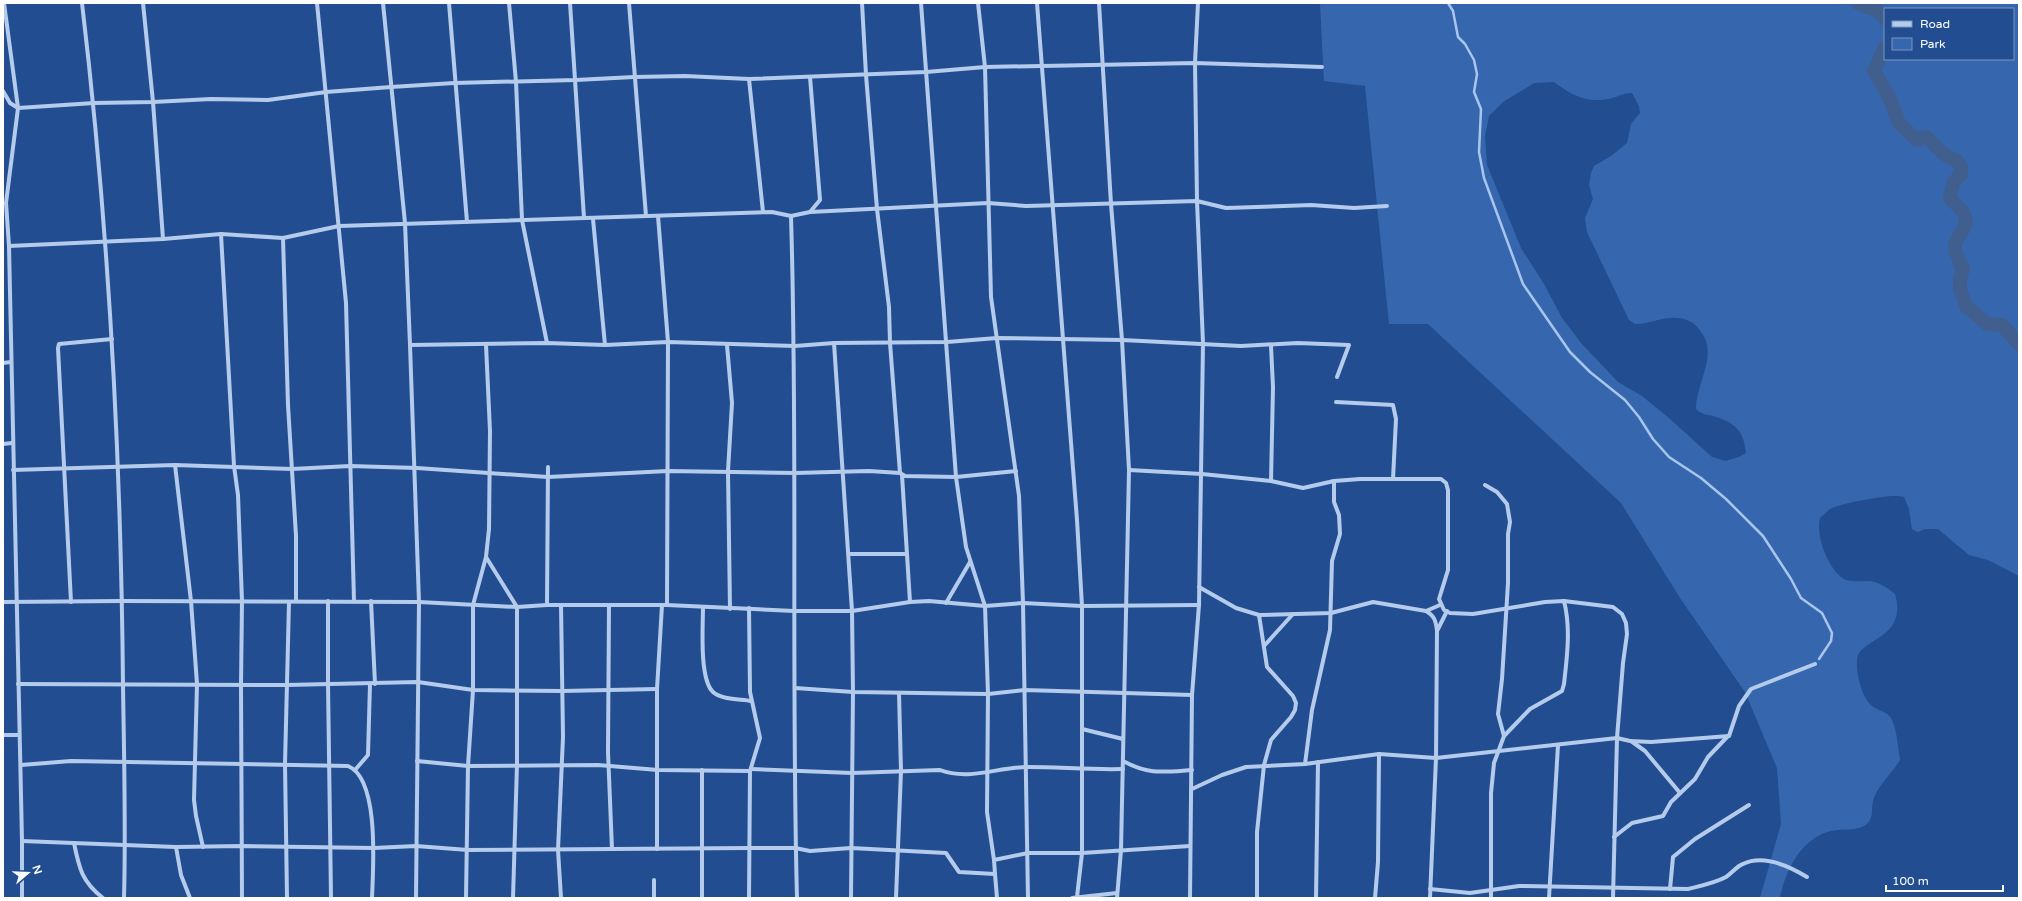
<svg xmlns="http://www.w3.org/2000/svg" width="2022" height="901" viewBox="0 0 2022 901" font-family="'Varela Round',sans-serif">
<rect width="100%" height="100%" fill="#224e91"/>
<path fill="#3667ae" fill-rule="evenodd" d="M1320 3H2019V576L1988 560 1969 555 1938 529H1925L1918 532 1912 529 1909 509 1904 497C1893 493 1844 503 1832 508 1827 511 1824 514 1820 518 1815 536 1829 572 1846 580 1853 582 1861 581 1868 581 1877 581 1888 588 1895 594 1908 640 1859 638 1857 659 1856 672 1861 696 1871 705 1877 711 1887 711 1891 718 1897 729 1898 748 1900 760 1893 772 1876 787 1873 801 1871 810 1874 817 1867 824 1857 832 1843 828 1831 831 1801 838 1785 871 1780 898H1760L1781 824 1777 768 1745 692 1680 598 1621 503 1428 324H1389L1365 86 1324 81ZM1885 9H2013V59H1885ZM1554 82C1572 96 1589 104 1612 98 1619 96 1624 93 1632 93L1639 106 1640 113 1631 124 1627 143 1611 156 1594 166 1591 173 1589 185 1593 199 1585 218 1587 232 1629 320 1635 324C1647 324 1658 319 1670 318 1681 317 1692 320 1698 328 1721 353 1696 381 1696 409 1702 415 1706 414 1713 416 1734 422 1744 430 1746 453L1739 457 1726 461 1712 457 1670 419 1642 396 1618 382 1581 343 1562 318 1544 284 1521 248 1487 165 1485 136 1489 116 1503 102 1534 83Z"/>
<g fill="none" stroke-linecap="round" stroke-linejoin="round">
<path stroke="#a8c5ed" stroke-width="2.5" d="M1448 3 1453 11 1458 37 1465 44 1474 60 1477 74 1474 92 1481 109 1479 152 1484 178 1523 284 1570 352 1590 372 1625 400 1639 417 1653 439 1669 457 1701 478 1726 499 1763 536 1791 579 1801 598 1822 613 1832 633 1831 641 1819 659"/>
<g stroke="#405f8f" stroke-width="14">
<path d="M1858 3 1878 11 1885 19"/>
<path d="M1885 47 1874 71 1890 99 1899 123 1917 140 1926 137C1934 143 1939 151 1947 156 1951 159 1955 158 1958 162 1961 166 1962 170 1961 174L1953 183 1950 198C1954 204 1961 207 1964 214 1971 227 1956 235 1955 245 1954 253 1960 262 1963 269L1960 279V289L1966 306 1987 324 2002 325 2019 344"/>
</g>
<g stroke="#b4cbec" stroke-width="4">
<path d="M4 3 18 108 6 203 9 246 22 841V898"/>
<path d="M82 3C109 230 121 458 123 686 124 757 126 827 124 898"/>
<path d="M143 3 153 102 163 239"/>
<path d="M317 3 346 303 354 601"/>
<path d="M383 3 405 223 410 345 419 602 416 898"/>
<path d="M449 3 467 222"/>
<path d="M509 3 516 82 522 220 547 343"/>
<path d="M570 3 584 218"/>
<path d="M629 3 646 216"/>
<path d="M862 3 866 75 877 209 889 307 890 343 900 473 905 476 956 477 1016 471"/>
<path d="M921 3 956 477 966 547 985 606 988 694 987 812 994 860"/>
<path d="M978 3 985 67 991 297 1019 496 1023 603 1028 898"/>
<path d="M1037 3 1077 520 1082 606V853L1077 897"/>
<path d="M749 79 763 212"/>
<path d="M3 91 10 103 18 108 94 103 153 102 211 99 268 100 326 92 391 87 454 83 576 80 634 77 685 76 749 79 926 72 985 67 1195 63 1322 67"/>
<path d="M810 212 988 203 1026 206 1197 201 1226 208 1311 205 1354 208 1387 206"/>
<path d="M658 216 668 342 667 605"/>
<path d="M791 216C798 443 791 671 797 898"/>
<path d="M593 219 605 345"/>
<path d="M221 234 234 466 238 495 242 601 241 685 242 898"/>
<path d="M283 238 288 405 296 536V601"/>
<path d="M9 246 163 239 221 234 283 238 339 226 772 212 791 216 810 212 820 200 810 77"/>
<path d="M834 343 852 611 853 692 851 898"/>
<path d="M410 345 547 343 605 345 668 342 795 346 834 343 947 342 997 338 1122 340 1111 204 1099 3"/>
<path d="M727 345 732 403 728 471 730 609"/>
<path d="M3 363 11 362"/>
<path d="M1336 402 1393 405 1396 419 1393 479"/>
<path d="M3 444 12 443"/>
<path d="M175 465 191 601 197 684 194 800 196 816 203 847"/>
<path d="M13 470 175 465 292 469 350 466 417 468 548 477 668 471 795 473 869 471 900 473"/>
<path d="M1129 470 1202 474 1271 481 1303 488 1334 481 1360 479H1441L1446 483 1448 490V570L1439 599 1444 610 1450 613 1473 614 1545 602 1564 601 1613 607 1622 614 1626 623 1627 634 1623 663 1617 738 1436 758 1379 754 1305 764 1246 767 1222 775 1192 789"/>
<path d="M902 475 910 602"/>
<path d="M1271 481 1273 387 1271 346"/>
<path d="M1485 485 1497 492 1507 504 1510 522 1508 534V583L1502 679 1498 714 1504 736"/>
<path d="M849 554H906"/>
<path d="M486 557 517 607V764L513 898"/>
<path d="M1199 587 1236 608 1259 615 1331 613 1373 602 1426 611C1435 616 1436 622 1437 631L1436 758 1430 898"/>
<path d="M328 601V683L331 898"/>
<path d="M371 601 375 684"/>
<path d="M3 602 122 601 419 602 517 607 547 605H667L794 611H852L910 602 929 601 985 606 1023 603 1082 606 1199 605"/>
<path d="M71 602 58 348 59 344 112 339"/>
<path d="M946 603 970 562"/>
<path d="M547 605 548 467"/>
<path d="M609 605 608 752 612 849"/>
<path d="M703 607C703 625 699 679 713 692 722 700 740 699 751 701"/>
<path d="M749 608 750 692 760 738 750 771 749 898"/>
<path d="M1426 611 1440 605"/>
<path d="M1437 631 1447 611"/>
<path d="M1264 646 1293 614"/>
<path d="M18 684 286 685 418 682 473 690 562 691 657 689"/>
<path d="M795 688 853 692 988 694 1024 690 1192 695"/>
<path d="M1082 729 1123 739"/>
<path d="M3 735H19"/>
<path d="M1631 741 1645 751 1680 793"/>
<path d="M417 761 468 766 598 765 658 770 750 771"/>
<path d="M1123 761C1149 775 1163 772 1192 770"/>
<path d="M1305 764 1312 710 1330 630 1332 561 1340 534 1339 515 1334 502V481"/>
<path d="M21 765 71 761 348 766C380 779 373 869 372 898"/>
<path d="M751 769 852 773 940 770C969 781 998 767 1028 767 1059 767 1091 770 1123 769"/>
<path d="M355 770 368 755 370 684"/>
<path d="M702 770V898"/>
<path d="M1614 837 1632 823 1663 816 1671 802 1695 779 1708 757 1728 736"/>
<path d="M22 841 176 847 242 846 374 848 416 846 468 850 750 848H795L810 851 851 848 946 853 959 872 995 874 994 860 1028 853H1082L1190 846"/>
<path d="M74 843C79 868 82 882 103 898"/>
<path d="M176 847 181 875 190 898"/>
<path d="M657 849V689L662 605"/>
<path d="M995 874 997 898"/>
<path d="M1430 889 1470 893 1519 886 1688 889C1700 886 1715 883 1726 877 1732 873 1737 866 1743 864 1764 854 1789 866 1807 877"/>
<path d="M1670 889 1673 857 1695 839 1749 805"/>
<path d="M287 898 285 764 289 602"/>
<path d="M466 898 468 766 473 690V605L486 557 489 529 490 431 486 345"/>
<path d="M561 898 558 850 563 737 561 605"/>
<path d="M654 898V880"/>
<path d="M896 898 901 771 899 693"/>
<path d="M1072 898 1117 893"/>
<path d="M1117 898 1121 850 1129 470 1122 340 1241 346 1298 343 1349 345 1337 377"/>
<path d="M1190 898 1192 695 1199 605 1203 343 1197 201 1195 63 1198 3"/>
<path d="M1257 898V832L1264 765 1271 740 1291 717 1295 710 1296 703 1293 696 1267 667 1259 615"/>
<path d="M1316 898 1318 762"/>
<path d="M1375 898 1378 862 1379 754"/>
<path d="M1491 898V793L1494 763 1504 736 1530 709 1562 691 1564 684C1567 657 1571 628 1564 601"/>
<path d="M1549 898 1558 745"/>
<path d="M1613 898 1617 738 1630 741 1651 742 1729 736 1739 706 1751 689 1815 664"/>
</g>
</g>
<rect width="2022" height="901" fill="none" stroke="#ffffff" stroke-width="8"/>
<rect x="1884" y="8" width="130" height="52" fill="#224e91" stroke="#7a95bd"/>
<rect x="1892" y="21" width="20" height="6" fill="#b4cbec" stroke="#7a95bd"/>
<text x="1920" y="28" font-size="12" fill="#ffffff">Road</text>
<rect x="1892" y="38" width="20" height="12" fill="#3667ae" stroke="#7a95bd"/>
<text x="1920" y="48" font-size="12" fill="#ffffff">Park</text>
<g transform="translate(28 873) rotate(71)" stroke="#224e91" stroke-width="3" paint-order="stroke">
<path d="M0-3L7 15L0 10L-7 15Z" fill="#ffffff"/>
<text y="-6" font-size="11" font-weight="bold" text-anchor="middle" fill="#ffffff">N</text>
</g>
<path d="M1886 885v6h117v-6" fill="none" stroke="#ffffff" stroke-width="2"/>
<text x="1892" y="885" font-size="12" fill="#ffffff" stroke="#224e91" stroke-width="3" paint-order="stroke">100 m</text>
</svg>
